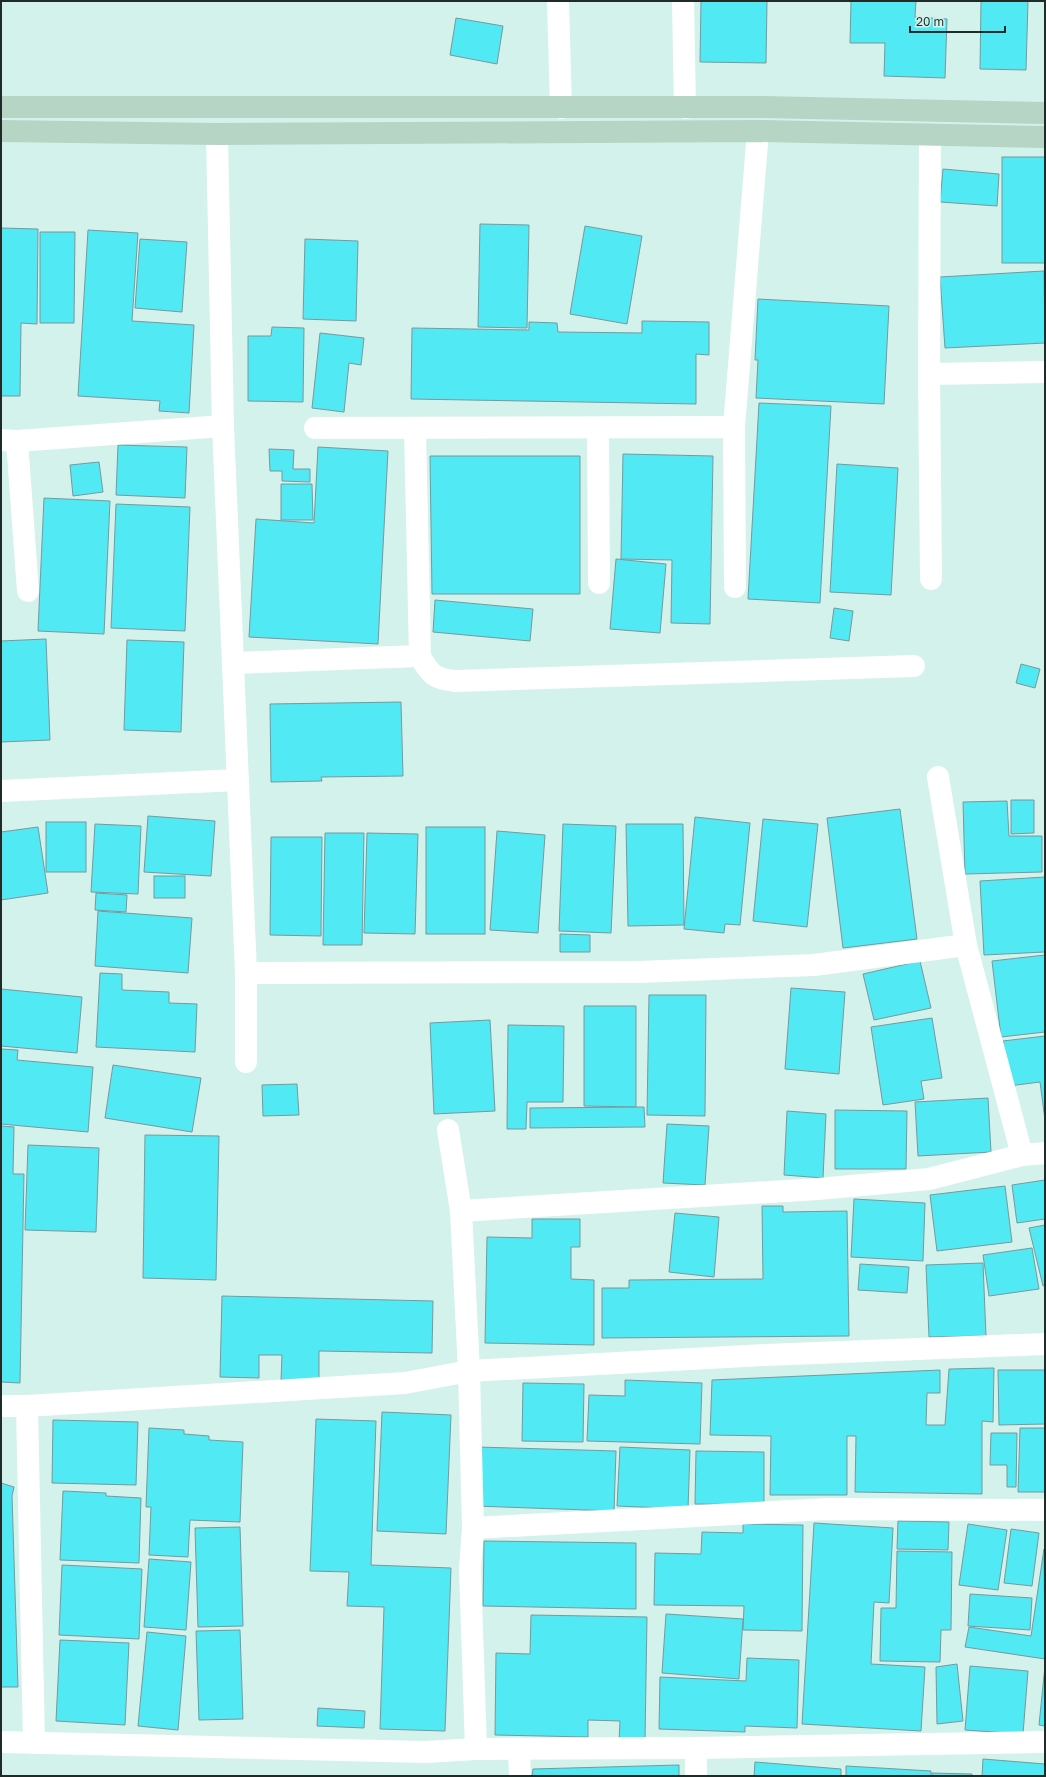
<svg xmlns="http://www.w3.org/2000/svg" width="1046" height="1777" viewBox="0 0 1046 1777" font-family="'Golos Text',sans-serif">
<rect width="100%" height="100%" fill="#d3f2eb"/>
<g fill="#51e9f4" stroke="#79989b">
<path d="M701 1H767L766 63 700 62Z"/>
<path d="M851 1H916L915 17 947 19 945 78 884 76 885 43H850Z"/>
<path d="M981 1H1028L1026 70 980 69Z"/>
<path d="M456 18 503 26 497 64 450 55Z"/>
<rect x="1002" y="157" width="43" height="106"/>
<path d="M943 169 999 174 997 206 940 202Z"/>
<path d="M480 224 529 225 527 328 478 327Z"/>
<path d="M585 226 642 236 627 324 570 314Z"/>
<path d="M1 228 38 229 37 324 21 323 20 396H1Z"/>
<path d="M88 230 138 233 132 321 194 325 189 413 159 411 160 401 78 396Z"/>
<path d="M40 232H75L74 323H40Z"/>
<path d="M140 239 187 242 182 312 135 308Z"/>
<path d="M305 239 358 241 356 321 303 319Z"/>
<path d="M1044 271 1045 343 945 348 940 277Z"/>
<path d="M758 299 889 306 884 404 756 398 758 360H755Z"/>
<path d="M642 321 709 322V355L696 354V404L411 399 412 328 529 330V322L557 323 558 332 642 333Z"/>
<path d="M272 327 304 328 303 402 248 401V336H271Z"/>
<path d="M320 333 364 338 361 365 349 363 344 412 312 408Z"/>
<path d="M759 403 831 406 820 603 748 599Z"/>
<path d="M118 445 187 447 185 498 116 495Z"/>
<path d="M318 447 388 451 378 644 249 637 256 519 314 523Z"/>
<path d="M269 449 294 450 293 469H310V482L282 481V471H270Z"/>
<path d="M623 454 713 456 710 624 671 623 672 560 621 559Z"/>
<path d="M430 456H580V594H432Z"/>
<path d="M99 462 103 492 73 496 70 465Z"/>
<path d="M837 464 898 468 891 595 830 592Z"/>
<path d="M281 484H312L313 520H281Z"/>
<path d="M44 498 110 501 104 634 38 631Z"/>
<path d="M116 504 190 507 185 631 111 628Z"/>
<path d="M616 559 666 564 660 633 610 629Z"/>
<path d="M435 600 533 609 530 641 433 632Z"/>
<path d="M834 608 853 611 849 641 830 638Z"/>
<path d="M46 639 50 740 1 742V641Z"/>
<path d="M127 640 184 642 181 732 124 730Z"/>
<path d="M1021 664 1040 669 1035 688 1016 683Z"/>
<path d="M401 702 403 776 321 777 322 781 271 782 270 704Z"/>
<path d="M1011 800H1034V833L1011 834Z"/>
<path d="M1007 801 1009 836H1042V872L965 874 963 802Z"/>
<path d="M900 809 917 939 843 948 827 818Z"/>
<path d="M148 816 215 821 211 876 144 872Z"/>
<path d="M695 817 750 823 740 925 725 924 724 933 684 929Z"/>
<path d="M763 819 818 824 807 927 753 921Z"/>
<rect x="46" y="822" width="40" height="50"/>
<path d="M95 824 141 826 138 894 91 892Z"/>
<path d="M563 824 616 826 611 933 559 931Z"/>
<path d="M626 824H683L684 925 628 926Z"/>
<path d="M38 827 48 893 1 900V832Z"/>
<rect x="426" y="827" width="59" height="107"/>
<path d="M497 831 545 835 538 933 490 930Z"/>
<path d="M325 833H364L362 945H323Z"/>
<path d="M367 833 418 834 415 934 364 933Z"/>
<path d="M271 837H322L321 936 270 935Z"/>
<rect x="154" y="876" width="31" height="22"/>
<path d="M1045 877V952L984 955 980 881Z"/>
<path d="M96 893 127 895 126 912 95 910Z"/>
<path d="M98 911 192 918 188 973 95 966Z"/>
<path d="M560 934 590 935V952H560Z"/>
<path d="M1045 955V1032L1001 1037 992 961Z"/>
<path d="M920 961 931 1008 874 1020 863 974Z"/>
<path d="M100 973 122 974V990L169 992V1003L197 1004 195 1052 96 1047Z"/>
<path d="M791 988 845 992 839 1074 785 1069Z"/>
<path d="M1 989 82 997 77 1053 1 1046Z"/>
<path d="M649 995H706L705 1116 647 1115Z"/>
<path d="M584 1006H636V1107L584 1106Z"/>
<path d="M932 1018 942 1078 921 1081 924 1099 883 1105 871 1027Z"/>
<path d="M490 1020 495 1111 434 1114 430 1023Z"/>
<path d="M508 1025 564 1026 563 1102H527L526 1129H507Z"/>
<path d="M1045 1036V1120L1040 1082 1009 1086 1003 1041Z"/>
<path d="M1 1049 18 1050 17 1060 93 1067 88 1132 1 1124Z"/>
<path d="M113 1065 201 1078 192 1132 105 1118Z"/>
<path d="M297 1084 299 1115 263 1116 262 1085Z"/>
<path d="M988 1098 991 1152 918 1156 915 1102Z"/>
<path d="M644 1107 645 1127 530 1128V1108Z"/>
<path d="M835 1110 907 1111 906 1169H835Z"/>
<path d="M787 1111 826 1114 823 1178 784 1175Z"/>
<path d="M667 1124 709 1126 705 1185 663 1183Z"/>
<path d="M1 1126 14 1127 13 1174H24L20 1383 1 1382Z"/>
<path d="M145 1135 219 1136 216 1280 143 1278Z"/>
<path d="M28 1145 99 1148 96 1232 25 1230Z"/>
<path d="M1045 1180V1219L1017 1223 1012 1185Z"/>
<path d="M1005 1186 1012 1242 937 1251 930 1195Z"/>
<path d="M854 1199 925 1203 923 1261 851 1257Z"/>
<path d="M762 1206H783V1212L847 1211 849 1336 602 1338V1288H629V1280L763 1279Z"/>
<path d="M675 1213 719 1217 714 1277 669 1272Z"/>
<path d="M532 1219H580V1247H571V1279L594 1280V1345L485 1343 487 1237 532 1238Z"/>
<path d="M1045 1225V1285L1043 1286 1029 1228Z"/>
<path d="M1032 1248 1039 1289 989 1296 983 1255Z"/>
<path d="M983 1263 986 1336 929 1337 926 1265Z"/>
<path d="M860 1264 909 1267 907 1293 858 1290Z"/>
<path d="M222 1296 433 1301 432 1353 319 1351V1380H281L282 1355H259V1378L220 1377Z"/>
<path d="M994 1368 993 1422 982 1421V1494L855 1492 856 1436H847V1495H770L771 1436 710 1435 712 1380 940 1370V1393H927L926 1425H945L949 1369Z"/>
<path d="M998 1370H1045V1424L999 1425Z"/>
<path d="M625 1380 702 1383 700 1444 587 1441 589 1395 625 1396Z"/>
<path d="M523 1383 584 1384 583 1442 522 1441Z"/>
<path d="M382 1412 451 1415 446 1534 377 1531Z"/>
<path d="M316 1419 376 1421 371 1565 451 1568 445 1731 380 1729 384 1607 347 1606 349 1572 310 1571Z"/>
<path d="M53 1420 138 1422 136 1485 52 1483Z"/>
<path d="M149 1428 184 1430V1434L209 1436V1440L243 1442 240 1522 190 1520 188 1557 149 1555 151 1507H146Z"/>
<path d="M1020 1428H1045V1492H1018Z"/>
<path d="M991 1433H1017L1016 1487H1007V1465H990Z"/>
<path d="M477 1447 616 1451 614 1511 475 1506Z"/>
<path d="M620 1447 690 1450 688 1509 617 1506Z"/>
<path d="M696 1451 764 1452V1505L695 1504Z"/>
<path d="M1 1483 14 1487 12 1496 18 1687H1Z"/>
<path d="M63 1491 106 1493V1496L141 1498 139 1563 60 1560Z"/>
<path d="M898 1521 949 1522 948 1550 897 1549Z"/>
<path d="M814 1523 893 1528 889 1603 874 1602 871 1664 925 1667 921 1731 802 1724Z"/>
<path d="M743 1524 803 1525 802 1631 743 1630 744 1606 654 1605 655 1553 701 1554 702 1532 743 1533Z"/>
<path d="M968 1524 1007 1530 998 1590 959 1585Z"/>
<path d="M240 1527 243 1626 198 1627 195 1528Z"/>
<path d="M1011 1529 1039 1533 1032 1586 1004 1583Z"/>
<path d="M484 1541 636 1543V1609L483 1606Z"/>
<path d="M1044 1549 1045 1659 965 1647 969 1627 1031 1636Z"/>
<path d="M897 1551 952 1552 951 1630H941L940 1662 880 1661 881 1608H896Z"/>
<path d="M149 1559 191 1562 186 1630 144 1627Z"/>
<path d="M62 1565 142 1569 139 1639 59 1635Z"/>
<path d="M970 1594 1032 1598 1030 1630 968 1626Z"/>
<path d="M666 1614 743 1619 739 1679 662 1673Z"/>
<path d="M531 1615 647 1617 645 1741H619L620 1721 588 1720V1737L495 1735 496 1653 530 1654Z"/>
<path d="M240 1630 243 1719 199 1720 196 1631Z"/>
<path d="M147 1632 186 1636 178 1730 138 1726Z"/>
<path d="M60 1640 129 1643 125 1725 56 1721Z"/>
<path d="M747 1658 799 1660 797 1728 745 1726V1732L659 1729 660 1677 746 1681Z"/>
<path d="M957 1664 963 1721 937 1724 936 1667Z"/>
<path d="M970 1666 1028 1671 1023 1734 965 1730Z"/>
<path d="M1045 1666V1726L1039 1725Z"/>
<path d="M318 1708 365 1711 364 1728 317 1726Z"/>
<path d="M983 1759 1045 1764V1776H982Z"/>
<path d="M755 1762 841 1769V1776H754Z"/>
<path d="M679 1765V1776H532L533 1769Z"/>
<path d="M846 1766 931 1771V1776H846Z"/>
<path d="M932 1773 972 1774V1776H932Z"/>
</g>
<g fill="none" stroke-linecap="round" stroke-linejoin="round">
<g stroke="#fff" stroke-width="22">
<path d="M558 1 561 108"/>
<path d="M683 1 685 108"/>
<path d="M217 134 223 426"/>
<path d="M930 135 929 374 1045 372"/>
<path d="M929 374 931 579"/>
<path d="M734 427 758 131"/>
<path d="M315 428 734 427 735 587"/>
<path d="M598 428 599 583"/>
<path d="M1 440 17 441 223 426 246 973V1062"/>
<path d="M17 441 28 591"/>
<path d="M420 656C430 675 435 679 456 681L914 666"/>
<path d="M234 663 420 656 415 429"/>
<path d="M938 777 966 945 1022 1155"/>
<path d="M1 791 238 780"/>
<path d="M246 973 639 972 814 965 966 945"/>
<path d="M448 1130 461 1211 469 1371 473 1528"/>
<path d="M461 1211 818 1189 929 1179 1022 1155 1045 1153"/>
<path d="M1 1406H27L405 1383 469 1371 766 1355 1045 1344"/>
<path d="M27 1406 34 1743"/>
<path d="M1 1742 425 1752 476 1749 696 1748 1045 1742"/>
<path d="M696 1748V1776"/>
<path d="M476 1749 470 1569 473 1528 828 1509 1045 1510"/>
<path d="M519 1750 520 1776"/>
</g>
<g stroke="#b6d5c5" stroke-width="22">
<path d="M1 107H759L1045 113"/>
<path d="M1 131 217 134 758 131 1045 137"/>
</g>
</g>
<rect width="1046" height="1777" fill="none" stroke="#1f2b29" stroke-width="4"/>
<path d="M910 26v6h95v-6" fill="none" stroke="#1f2b29" stroke-width="2"/>
<text x="916" y="26" font-size="12" fill="#1f2b29" stroke="#d3f2eb" stroke-width="3" paint-order="stroke">20 m</text>
</svg>
